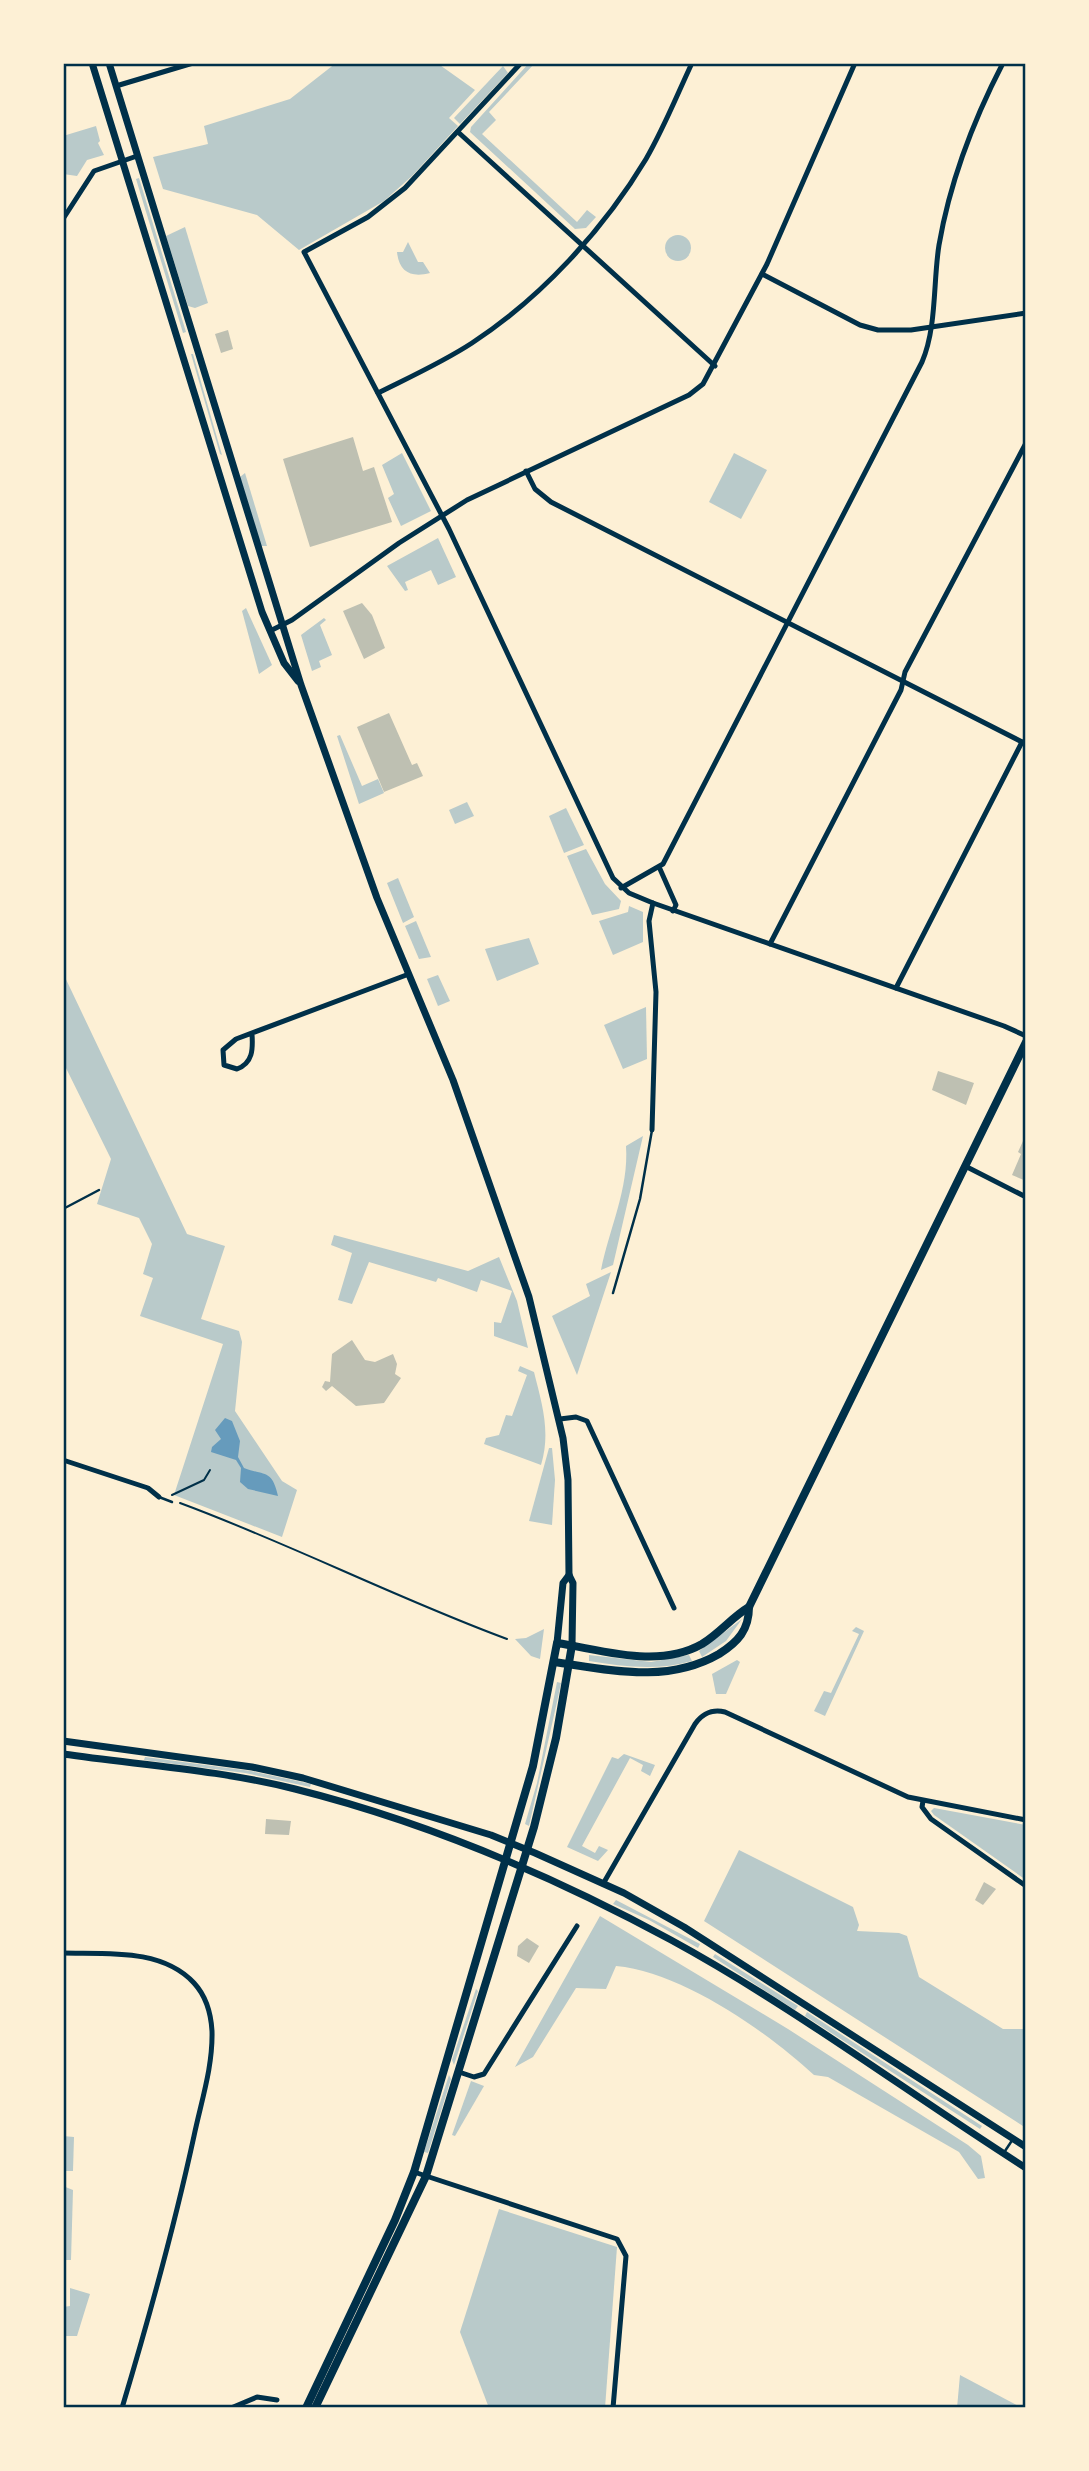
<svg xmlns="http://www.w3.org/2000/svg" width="1089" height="2471" viewBox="0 0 1089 2471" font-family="'Varela Round',sans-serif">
<rect width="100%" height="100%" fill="#fdf0d5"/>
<g fill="#b9caca">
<path d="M336 63H437L475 90 449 118 458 126 412 176 384 201 299 250 257 215 163 189 153 157 208 144 204 126 290 99Z"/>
<path d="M529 63H535L489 112 496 120 482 134 577 222 587 210 596 217 586 228 575 229 470 132 471 127Z"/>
<path d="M503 66 508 73 460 124 454 118Z"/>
<path d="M96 126 100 141 98 143 104 155 87 160 77 176 63 174V136Z"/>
<path d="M139 178 186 332 183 333 136 179Z"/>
<path d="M185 227 208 303 195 308 188 306 166 236Z"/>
<circle cx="678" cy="248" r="13"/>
<path d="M408 242 418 262H423L430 273C411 278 399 272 397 252H403Z"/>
<path d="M191 354H193L222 455 220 454Z"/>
<path d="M402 453 431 511 401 526 388 498 394 494 382 465Z"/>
<path d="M734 453 767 470 741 519 709 502Z"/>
<path d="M245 473 267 546H261L240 477Z"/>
<path d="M438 538 456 577 438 585 431 570 405 582 408 590 405 591 387 566Z"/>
<path d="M246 608 272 665 259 674 242 611Z"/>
<path d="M324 618 326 620 320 625 332 655 319 661 321 667 312 671 301 635Z"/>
<path d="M340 735 362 786 378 779 384 793 359 804 337 736Z"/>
<path d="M467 802 474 816 455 824 449 810Z"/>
<path d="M566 808 584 845 564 853 549 816Z"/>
<path d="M586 849 605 884 621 901 619 909 592 915 567 856Z"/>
<path d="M398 878 414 917 403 923 387 883Z"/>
<path d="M629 906 643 912V942L613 955 599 921 628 912Z"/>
<path d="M416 921 431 957 419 959 405 926Z"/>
<path d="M529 938 539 964 497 981 485 949Z"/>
<path d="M63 973 187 1234 225 1246 201 1319 239 1331 242 1342 235 1411 282 1481 297 1490 282 1537 174 1495 223 1344 140 1316 153 1278 143 1274 152 1244 139 1218 97 1204 111 1159 63 1062Z"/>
<path d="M438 975 450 1001 438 1006 427 979Z"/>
<path d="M646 1007 647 1059 623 1069 604 1025Z"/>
<path d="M643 1136 613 1265 601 1270C609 1229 629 1189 626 1146Z"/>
<path d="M334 1235 468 1271 499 1257 517 1301 528 1348 494 1336V1322L501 1323 512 1291 481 1280 477 1292 438 1278 436 1282 369 1262 352 1304 338 1300 352 1253 331 1245Z"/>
<path d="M611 1272 577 1375 552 1316 590 1296 586 1284Z"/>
<path d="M520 1366 534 1372C542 1404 551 1432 541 1465L484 1444 486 1438 499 1435 506 1415 512 1416 527 1375 518 1371Z"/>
<path d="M549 1448H552L555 1480 552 1525 529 1521Z"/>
<path d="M742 1619 726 1641 702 1657 699 1651Z"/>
<path d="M856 1627 864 1631 825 1716 814 1711 824 1691 831 1693 859 1634 852 1631Z"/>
<path d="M544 1629 540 1659 531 1656 515 1639 526 1638Z"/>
<path d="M589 1655 651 1662 689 1655 692 1661C658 1671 624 1667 589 1661Z"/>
<path d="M737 1660 740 1662 726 1694H716L712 1674Z"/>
<path d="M557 1682 561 1683 557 1702 529 1826 525 1824 537 1783Z"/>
<path d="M624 1754 655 1765 650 1776 641 1771 643 1765 630 1758 582 1846 595 1853 599 1846 608 1850 598 1861 567 1847 612 1757 618 1759Z"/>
<path d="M145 1757 251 1771 311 1784 310 1787 245 1773 144 1760Z"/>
<path d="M934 1808 1026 1825V1880L934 1815 931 1811Z"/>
<path d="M739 1850 853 1907 859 1925 857 1931 899 1933 907 1936 919 1977 1003 2029H1026V2128L704 1921Z"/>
<path d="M616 1900 700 1944 698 1948 649 1920 613 1904Z"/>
<path d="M600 1916 788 2029 968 2145 981 2156 985 2178 978 2179 959 2152 828 2077 814 2075C766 2031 682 1972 616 1966L606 1989 576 1988 533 2057 515 2067Z"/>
<path d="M715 1954 798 2006 795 2010 713 1957Z"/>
<path d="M476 1989 478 1991 454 2065 452 2060Z"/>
<path d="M807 2012 982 2126 980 2129 805 2016Z"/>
<path d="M449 2075 451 2079 428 2153 424 2152Z"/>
<path d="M471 2081 484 2086 455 2136 452 2135Z"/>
<path d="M63 2136 74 2137 73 2171H63Z"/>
<path d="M63 2186 73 2190 71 2260H63Z"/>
<path d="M499 2209 617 2247 605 2408H489L460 2332Z"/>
<path d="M70 2288 90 2294 77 2336H63V2307L70 2306Z"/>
<path d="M960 2375 1022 2408H957Z"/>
</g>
<path fill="#669bbc" d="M225 1418 232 1421 240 1441 238 1457 244 1468C266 1476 272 1470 278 1496L248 1489 240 1482 241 1468 236 1460 211 1452 212 1447 221 1439 215 1430Z"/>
<g fill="#bec0b2">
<path d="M228 330 233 349 221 353 215 334Z"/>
<path d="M353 437 363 471 374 467 392 522 310 547 283 459Z"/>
<path d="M362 603 372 615 385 648 364 659 343 611Z"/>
<path d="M389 713 412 765 417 763 423 776 384 792 357 727Z"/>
<path d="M938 1071 974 1083 966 1105 932 1090Z"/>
<path d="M1023 1141 1026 1142V1181L1012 1175 1021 1154 1018 1152Z"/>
<path d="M352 1340 365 1360 375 1362 393 1354 397 1364 395 1374 401 1378 384 1403 356 1406 332 1386 326 1391 322 1387 325 1381 330 1382 332 1354Z"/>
<path d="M266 1819 291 1821 289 1835 265 1834Z"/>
<path d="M984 1882 996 1889 983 1905 975 1900Z"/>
<path d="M527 1938 539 1946 529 1963 517 1956 518 1946Z"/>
</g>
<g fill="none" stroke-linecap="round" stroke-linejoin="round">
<g stroke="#003049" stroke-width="2">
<path d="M172 1495 204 1480 210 1470"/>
<path d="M180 1503C291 1544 396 1598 507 1639"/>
</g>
<g stroke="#003049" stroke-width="2.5">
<path d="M63 1209 99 1190"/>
<path d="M613 1293 640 1199 652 1130"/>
<path d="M159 1497 172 1502"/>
<path d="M1005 2151 1013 2139"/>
</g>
<g stroke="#003049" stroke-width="5">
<path d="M521 63 405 188 368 217 304 252 449 529 613 878 629 893 653 903 1004 1026 1026 1036"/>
<path d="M116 86 193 63"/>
<path d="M458 132 715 366"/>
<path d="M63 219 94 171 137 156"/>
<path d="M762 274 860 325 878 330H911L1026 313"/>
<path d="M378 393C410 377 443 362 472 343 541 298 604 229 646 159 664 128 677 95 692 63"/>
<path d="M526 471 535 489 551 502 1026 744"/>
<path d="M270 631 292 620 399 543 467 500 689 395 703 384 767 264 855 63"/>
<path d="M660 869 676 905 673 911"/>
<path d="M621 888 663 864 922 362C937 327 933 282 939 245 950 181 973 121 1003 63"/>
<path d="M770 944 901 690 905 672 1026 443"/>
<path d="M896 988 1022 742"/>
<path d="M252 1034C253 1049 253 1063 237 1069L224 1065 223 1050 236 1039 409 974"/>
<path d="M652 1130 656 992 649 921 653 903"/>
<path d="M967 1167 1026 1197"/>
<path d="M560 1419 576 1417 587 1421 674 1608"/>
<path d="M63 1460 148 1488 159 1497"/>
<path d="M923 1801 922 1807 931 1819 1026 1886"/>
<path d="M603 1884 695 1724C703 1713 712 1709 725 1712L908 1797 1026 1820"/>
<path d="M63 1953C106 1954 162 1948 194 1983 206 1996 211 2014 212 2031 213 2067 201 2102 194 2136 174 2228 149 2318 122 2408"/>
<path d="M459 2072 474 2077 484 2074 577 1926"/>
<path d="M414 2172 617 2239 626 2256 613 2408"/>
<path d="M231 2408 257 2397 277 2400"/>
</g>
<g stroke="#003049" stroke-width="7">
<path d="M92 63 262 612 284 663 298 681"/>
<path d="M109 63 301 685 377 898 453 1080 529 1297 563 1438 568 1480 569 1575 573 1583 572 1645"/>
<path d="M557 1643 563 1583 569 1575"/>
<path d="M63 1741 252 1767 303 1778 491 1835 535 1853 624 1893 684 1927 1026 2147"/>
<path d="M63 1754C140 1765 220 1770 295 1789 427 1822 553 1876 671 1940 794 2007 908 2093 1026 2168"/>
</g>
<g stroke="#003049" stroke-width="8">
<path d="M554 1662C610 1670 667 1684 719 1654 738 1642 749 1630 749 1607L1026 1042"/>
<path d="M306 2408 395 2220 414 2172 533 1766 557 1643C603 1650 658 1669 702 1644 720 1633 732 1617 749 1607"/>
<path d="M315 2408 426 2176 534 1827 556 1738 572 1645"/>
</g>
</g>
<rect width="1089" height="2471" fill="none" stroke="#fdf0d5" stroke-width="130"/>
<rect x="65" y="65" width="959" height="2341" fill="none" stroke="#003049" stroke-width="2.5"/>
</svg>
